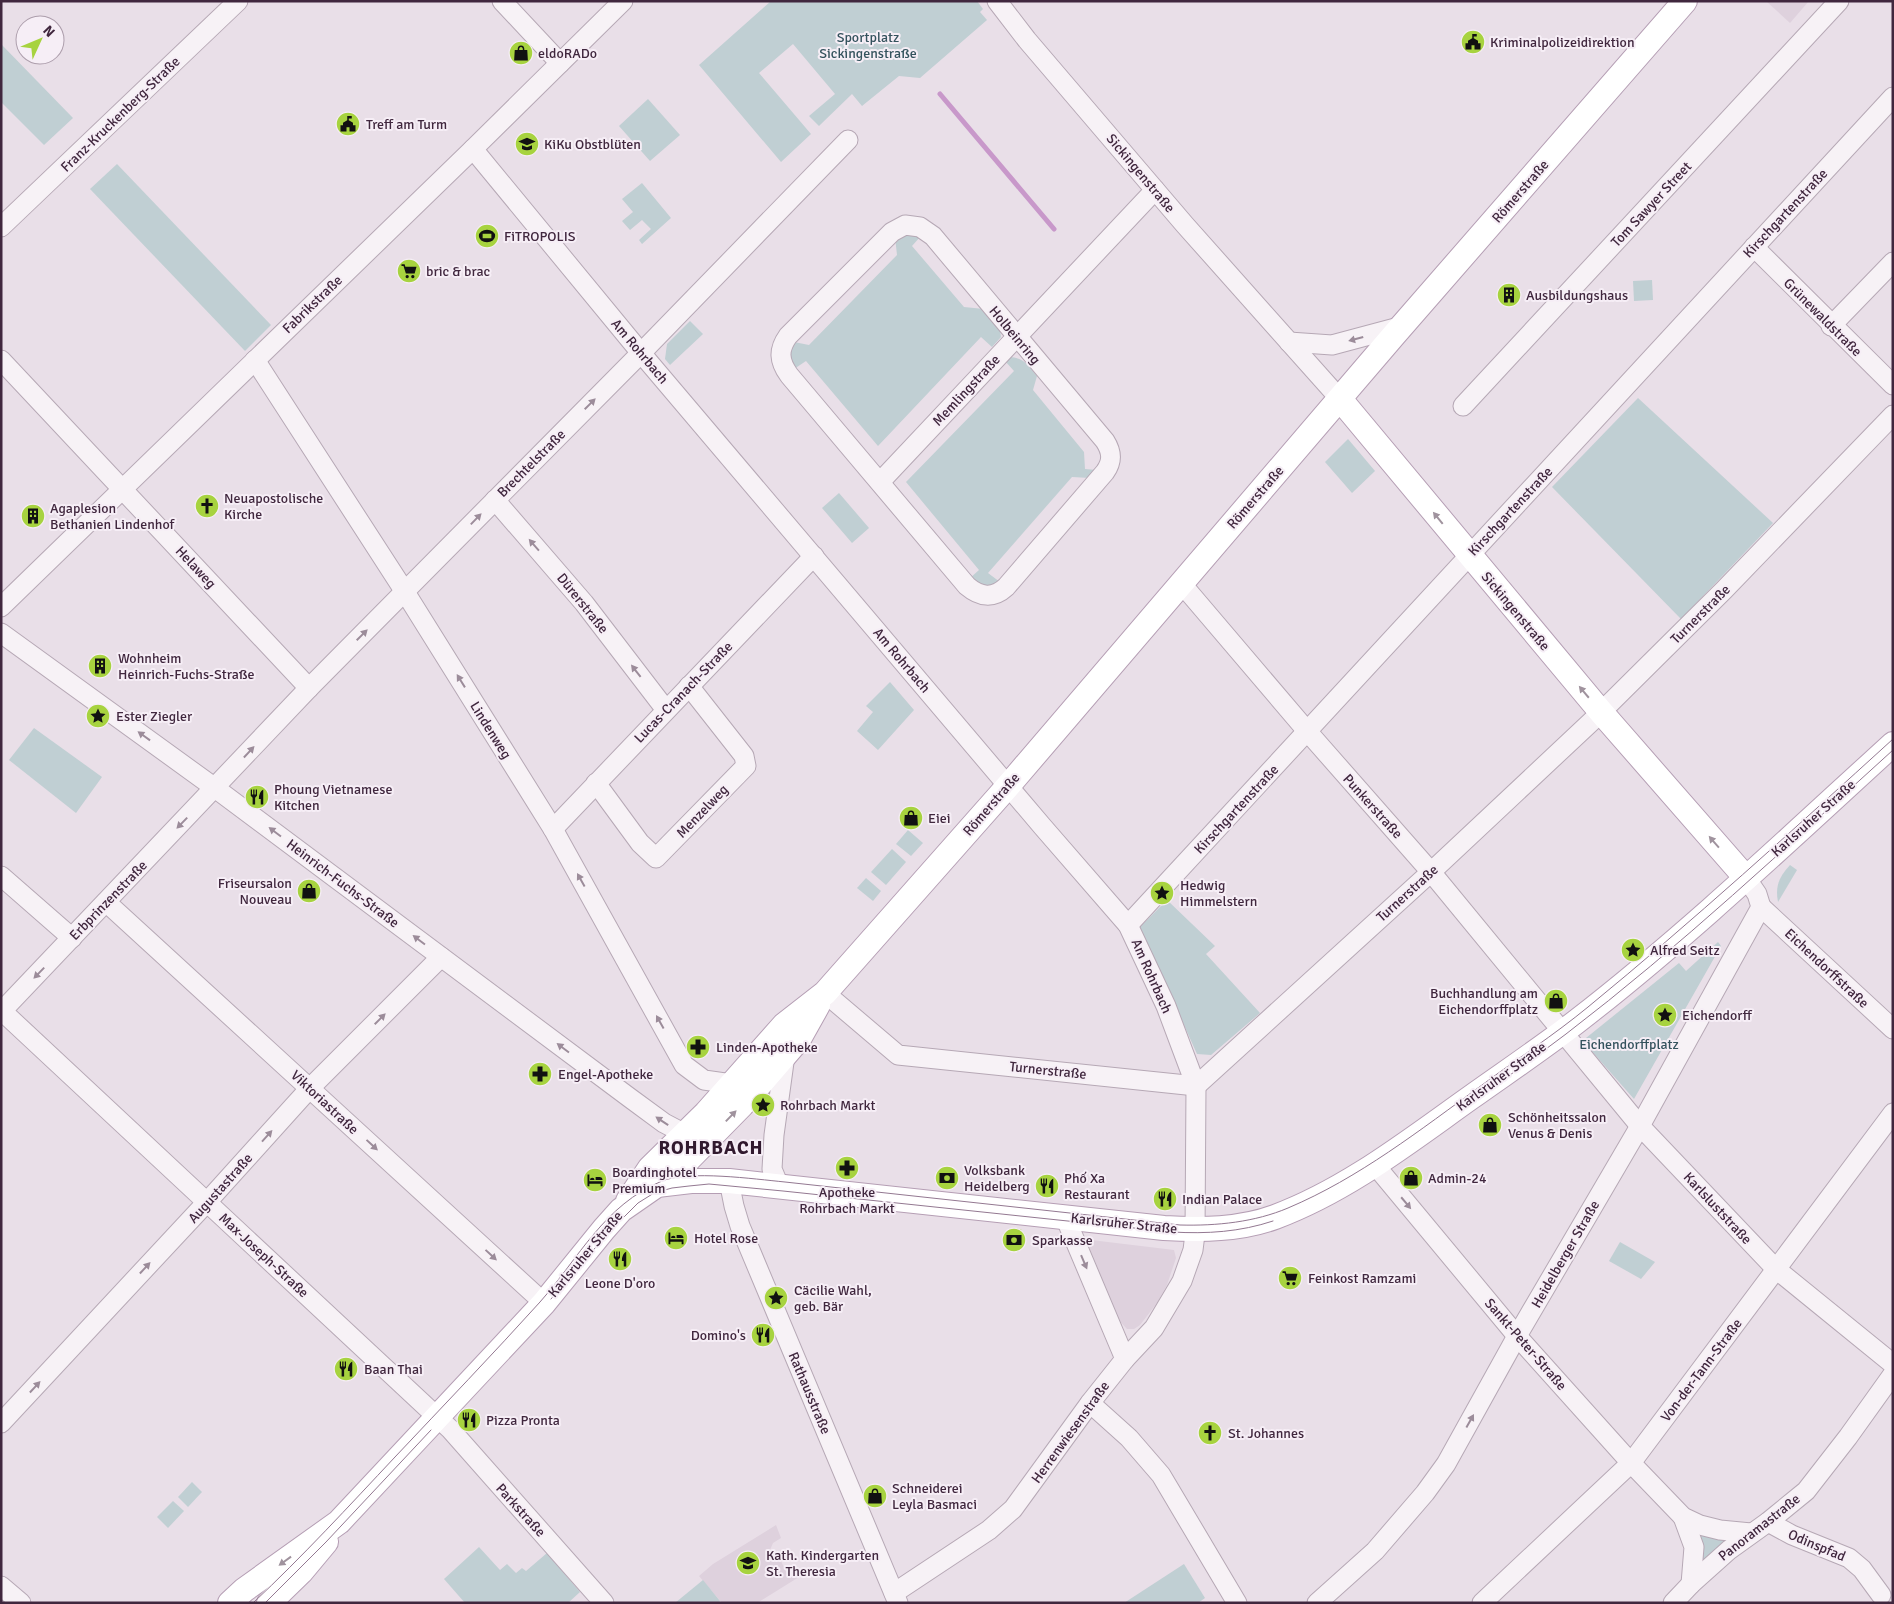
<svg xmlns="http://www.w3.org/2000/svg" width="1894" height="1604" viewBox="0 0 1894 1604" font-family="Signika,sans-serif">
<rect width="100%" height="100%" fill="#e9dfe8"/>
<g fill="#ded1dd">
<path d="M1766 1H1809L1790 23Z"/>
<path d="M1083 1239 1174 1250 1176 1258 1167 1285 1157 1303 1140 1325 1134 1329H1127L1117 1318Z"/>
<path d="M776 1525 781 1538 773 1543 770 1550 773 1558 781 1561 787 1574 796 1570 799 1577 757 1603H722L699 1576 713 1564Z"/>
</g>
<g fill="#c0cfd3">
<path d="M771 1H977L983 9 980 12 987 20 920 78 899 76 862 106 852 94 819 126 809 116 835 94 793 44 759 73 811 134 781 162 699 65Z"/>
<path d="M1 44 73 118 44 145 1 102Z"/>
<path d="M648 99 680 135 650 161 619 126Z"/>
<path d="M117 164 271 325 245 351 90 189Z"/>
<path d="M642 183 671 218 642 244 639 240 651 229 642 220 630 230 622 221 633 212 622 199Z"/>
<path d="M903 233 914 234 920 237 912 246 964 307 984 309 1000 330 1001 337 992 347 981 337 878 446 806 361 794 369 788 350 794 342 809 345 897 255 895 237Z"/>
<path d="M1652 280 1653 300 1634 301 1633 281Z"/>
<path d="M690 321 703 334 670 365 665 359 667 344Z"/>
<path d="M1010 357C1024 358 1028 365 1037 376L1033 390 1084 452 1085 469 1097 470 1090 478 1072 477 988 573 1000 582 986 589 969 579 979 570 906 482 1014 371 1005 361Z"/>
<path d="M1638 398 1773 523 1681 619 1552 487Z"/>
<path d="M1348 439 1375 471 1352 493 1325 462Z"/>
<path d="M839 493 869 528 852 543 822 508Z"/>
<path d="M890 682 914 710 878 750 857 731 873 712 866 706Z"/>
<path d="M34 728 102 777 76 813 9 760Z"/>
<path d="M908 830 923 843 911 856 896 844Z"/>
<path d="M892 849 906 862 886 885 871 872Z"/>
<path d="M1790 865 1797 870 1778 902C1775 886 1779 877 1790 865Z"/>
<path d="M866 878 881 891 873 901 857 888Z"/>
<path d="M1167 900 1215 946 1206 954 1260 1013 1211 1055 1197 1054 1140 927Z"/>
<path d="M1718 942 1721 946 1634 1099 1588 1047 1586 1038 1679 963 1686 971Z"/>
<path d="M1620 1242 1655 1262 1641 1279 1609 1261Z"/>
<path d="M192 1482 202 1492 188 1507 178 1497Z"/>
<path d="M173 1501 184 1511 168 1528 157 1517Z"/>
<path d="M1696 1533 1728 1539 1697 1567Z"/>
<path d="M479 1547 500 1570 507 1564 516 1573 522 1568 526 1571 547 1553 580 1592 568 1603H465L444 1579Z"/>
<path d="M1184 1564 1205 1598 1198 1603H1124Z"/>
<path d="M703 1580 720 1601 719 1603H675Z"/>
</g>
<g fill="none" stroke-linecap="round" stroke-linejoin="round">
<path stroke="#c898ca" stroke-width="5" d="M940 94 1054 229"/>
<g stroke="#b6a8b5" stroke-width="21">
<g id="minor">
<path d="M502 1 560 63"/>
<path d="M997 1 1027 40 1185 225 1340 399"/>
<path d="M473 149 641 353 1042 826 1128 925 1166 1006 1196 1086 1195 1234 1193 1250 1182 1281 1154 1328 1125 1359 1090 1403 1013 1509 989 1530 894 1593"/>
<path d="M905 225 920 227 933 236 1105 441C1112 452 1113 461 1105 472L1006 587C993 599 980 597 967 586L789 375C779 361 778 350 788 336L892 232Z"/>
<path d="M1 227 238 1"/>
<path d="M1754 247 1893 385"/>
<path d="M1831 326 1893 262"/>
<path d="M1289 342 1332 345 1403 326"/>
<path d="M1 360 309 688"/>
<path d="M255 360 405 592 553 829 684 1065 704 1080 732 1084"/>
<path d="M1463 406 1839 1"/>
<path d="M880 482 1155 190"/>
<path d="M495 500 584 603 666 710"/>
<path d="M1181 583 1307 731 1431 872 1640 1126 1776 1269 1893 1364"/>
<path d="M1 607 473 149 623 1"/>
<path d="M1 633 215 788 630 1098 664 1123 685 1134"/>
<path d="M596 783 640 843 656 858 746 766 744 756 689 686"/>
<path d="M553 829 814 556"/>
<path d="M1 876 72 938"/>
<path d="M106 902 544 1303"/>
<path d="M1761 907 1893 1029"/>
<path d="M1128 925 1893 97"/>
<path d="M825 993 898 1055 1196 1086 1431 872 1592 721 1724 590 1893 415"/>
<path d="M2 1011 450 1429 604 1603"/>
<path d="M1 1012 309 688 641 353 848 140"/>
<path d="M1375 1165 1517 1336 1631 1463 1683 1517 1700 1525 1720 1530 1751 1533"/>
<path d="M729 1181 734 1206 740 1226 898 1603"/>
<path d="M783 1186 777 1181 772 1169 774 1135 785 1055"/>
<path d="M1065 1217 1125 1359"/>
<path d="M1090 1403 1129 1438 1161 1475 1237 1603"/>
<path d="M1 1423 207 1202 310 1088 441 957"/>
<path d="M1683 1517 1694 1547 1691 1584"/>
<path d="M1768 1522 1792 1535 1849 1558 1862 1569 1881 1595"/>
<path d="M1 1586 21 1603"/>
<path d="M1317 1603 1375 1551 1425 1493 1446 1464 1517 1336 1640 1126 1761 907 1757 894 1746 878"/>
<path d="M1482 1603 1631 1463 1893 1113"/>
<path d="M1673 1603 1691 1584 1729 1550 1768 1522 1806 1491 1848 1437 1893 1374"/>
</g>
</g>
<g stroke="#b59eb4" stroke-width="26">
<g id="major">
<path d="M1340 399 1601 712 1746 878"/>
<path d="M657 1185 686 1162 742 1105 799 1039 818 1005"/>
<path d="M628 1201 650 1168 706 1113 784 1025 825 993 1008 786 1394 335 1685 1"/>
<path d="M230 1603 244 1590 339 1522 544 1303 604 1229 621 1210 657 1185 691 1181H729L1164 1228C1201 1230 1240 1230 1275 1217 1347 1190 1408 1142 1470 1098 1505 1073 1541 1049 1576 1022 1687 936 1789 839 1893 744"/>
<path d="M269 1603 301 1572 326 1542"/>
</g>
</g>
<use href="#minor" stroke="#f7f2f6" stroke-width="19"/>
<use href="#major" stroke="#fff" stroke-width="24"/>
<g stroke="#937891" stroke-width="1">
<path d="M1462 1109C1497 1084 1532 1060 1566 1034 1681 946 1786 847 1893 750"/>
<path d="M551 1299 608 1233 638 1203 654 1193 672 1188 689 1186 709 1184 783 1191 1172 1232C1207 1234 1240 1232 1273 1221"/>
<path d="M253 1603C303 1556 349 1506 395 1457 444 1405 493 1354 540 1302 579 1258 604 1205 662 1181 689 1170 754 1179 785 1182L1180 1225C1217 1226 1255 1222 1288 1208 1359 1178 1420 1130 1482 1085 1517 1059 1554 1035 1588 1007 1693 921 1793 830 1893 739"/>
<path d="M265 1603 326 1542 431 1430"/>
</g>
</g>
<defs><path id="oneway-solid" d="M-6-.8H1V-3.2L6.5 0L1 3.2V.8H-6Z" transform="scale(1.25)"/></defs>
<g fill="#9c8c9a">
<use href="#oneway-solid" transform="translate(1356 339) rotate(165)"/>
<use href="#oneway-solid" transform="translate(590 404) rotate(-45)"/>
<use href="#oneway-solid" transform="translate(476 519) rotate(-46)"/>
<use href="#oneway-solid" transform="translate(534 545) rotate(-131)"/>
<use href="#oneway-solid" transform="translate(362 635) rotate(-45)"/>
<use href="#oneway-solid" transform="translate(636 671) rotate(-128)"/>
<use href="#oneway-solid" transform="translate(461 681) rotate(-122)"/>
<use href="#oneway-solid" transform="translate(144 736) rotate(-144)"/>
<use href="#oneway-solid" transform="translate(249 752) rotate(-47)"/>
<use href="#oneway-solid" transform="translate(182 823) rotate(134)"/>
<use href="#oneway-solid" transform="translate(275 832) rotate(-143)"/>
<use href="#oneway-solid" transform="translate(581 880) rotate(-119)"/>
<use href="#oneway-solid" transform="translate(419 940) rotate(-143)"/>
<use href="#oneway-solid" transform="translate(39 973) rotate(134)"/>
<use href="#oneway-solid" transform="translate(380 1019) rotate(-45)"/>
<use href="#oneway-solid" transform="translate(660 1022) rotate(-119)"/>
<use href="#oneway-solid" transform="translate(563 1048) rotate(-143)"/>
<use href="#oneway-solid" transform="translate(662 1121) rotate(-146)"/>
<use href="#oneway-solid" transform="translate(267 1136) rotate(-48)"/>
<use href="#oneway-solid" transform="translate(372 1145) rotate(43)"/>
<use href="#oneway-solid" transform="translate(1406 1203) rotate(50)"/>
<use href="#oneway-solid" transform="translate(491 1255) rotate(43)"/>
<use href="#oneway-solid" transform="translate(1084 1262) rotate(67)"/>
<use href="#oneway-solid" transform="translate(145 1268) rotate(-47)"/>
<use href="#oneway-solid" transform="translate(35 1387) rotate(-47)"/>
<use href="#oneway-solid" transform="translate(1470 1421) rotate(-61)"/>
</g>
<g fill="#a0939e">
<use href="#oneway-solid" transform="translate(1438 518) rotate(-129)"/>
<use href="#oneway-solid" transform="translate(1584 692) rotate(-130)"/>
<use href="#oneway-solid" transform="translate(1714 842) rotate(-131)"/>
<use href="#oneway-solid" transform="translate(731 1116) rotate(-46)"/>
<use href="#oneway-solid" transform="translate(285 1561) rotate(144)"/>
</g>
<defs>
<g id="civic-disc" transform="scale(1.25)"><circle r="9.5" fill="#a7d33f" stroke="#f6eef6"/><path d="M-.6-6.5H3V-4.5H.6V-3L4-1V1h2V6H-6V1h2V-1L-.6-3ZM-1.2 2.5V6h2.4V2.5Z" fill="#111"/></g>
<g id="shop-disc" transform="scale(1.25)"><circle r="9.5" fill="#a7d33f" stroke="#f6eef6"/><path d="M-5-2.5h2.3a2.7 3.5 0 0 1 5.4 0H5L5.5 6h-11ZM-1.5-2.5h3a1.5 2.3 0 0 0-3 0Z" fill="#111"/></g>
<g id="school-disc" transform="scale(1.25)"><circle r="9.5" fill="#a7d33f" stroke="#f6eef6"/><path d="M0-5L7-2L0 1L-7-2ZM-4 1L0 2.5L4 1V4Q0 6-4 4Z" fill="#111"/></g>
<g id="stadium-disc" transform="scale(1.25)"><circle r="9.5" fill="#a7d33f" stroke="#f6eef6"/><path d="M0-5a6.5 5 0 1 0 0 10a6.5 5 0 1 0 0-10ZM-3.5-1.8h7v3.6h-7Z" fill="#111"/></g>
<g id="supermarket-disc" transform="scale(1.25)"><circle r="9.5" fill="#a7d33f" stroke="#f6eef6"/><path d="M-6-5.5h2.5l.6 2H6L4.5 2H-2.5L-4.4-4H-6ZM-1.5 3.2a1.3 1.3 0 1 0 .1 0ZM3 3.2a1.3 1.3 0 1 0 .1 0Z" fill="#111"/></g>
<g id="building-disc" transform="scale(1.25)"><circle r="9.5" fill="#a7d33f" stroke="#f6eef6"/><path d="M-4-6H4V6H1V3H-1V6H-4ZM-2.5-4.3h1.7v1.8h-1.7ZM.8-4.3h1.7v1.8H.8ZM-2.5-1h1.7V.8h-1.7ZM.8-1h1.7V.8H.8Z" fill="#111"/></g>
<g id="church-disc" transform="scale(1.25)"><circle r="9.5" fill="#a7d33f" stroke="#f6eef6"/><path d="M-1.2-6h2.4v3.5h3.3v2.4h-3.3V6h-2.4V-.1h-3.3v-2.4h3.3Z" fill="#111"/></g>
<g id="sight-disc" transform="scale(1.25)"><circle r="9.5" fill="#a7d33f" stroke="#f6eef6"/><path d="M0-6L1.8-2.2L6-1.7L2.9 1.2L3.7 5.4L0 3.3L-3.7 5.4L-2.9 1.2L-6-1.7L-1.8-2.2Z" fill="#111"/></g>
<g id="restaurant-disc" transform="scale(1.25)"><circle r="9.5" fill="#a7d33f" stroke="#f6eef6"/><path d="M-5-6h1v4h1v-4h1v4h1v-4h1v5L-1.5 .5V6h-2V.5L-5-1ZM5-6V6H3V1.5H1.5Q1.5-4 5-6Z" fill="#111"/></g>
<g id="pharmacy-disc" transform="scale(1.25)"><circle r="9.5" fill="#a7d33f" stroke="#f6eef6"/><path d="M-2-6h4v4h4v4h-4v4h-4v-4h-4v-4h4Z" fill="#111"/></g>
<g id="bank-disc" transform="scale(1.25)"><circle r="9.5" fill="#a7d33f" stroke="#f6eef6"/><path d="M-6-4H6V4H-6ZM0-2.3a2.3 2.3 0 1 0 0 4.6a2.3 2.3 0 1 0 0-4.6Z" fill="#111"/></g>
<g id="hotel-disc" transform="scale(1.25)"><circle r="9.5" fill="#a7d33f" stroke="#f6eef6"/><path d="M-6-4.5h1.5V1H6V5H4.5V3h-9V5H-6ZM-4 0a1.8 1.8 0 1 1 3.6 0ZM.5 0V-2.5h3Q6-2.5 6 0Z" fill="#111"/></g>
</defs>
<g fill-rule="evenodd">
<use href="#civic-disc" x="1473" y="42"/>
<use href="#shop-disc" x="521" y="53"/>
<use href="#civic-disc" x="348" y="124"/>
<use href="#school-disc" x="527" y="144"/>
<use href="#stadium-disc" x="487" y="236"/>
<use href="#supermarket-disc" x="409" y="271"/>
<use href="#building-disc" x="1509" y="295"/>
<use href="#church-disc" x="207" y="506"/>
<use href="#building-disc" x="33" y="516"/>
<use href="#building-disc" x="100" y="666"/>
<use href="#sight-disc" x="98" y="716"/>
<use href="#restaurant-disc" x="257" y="797"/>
<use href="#shop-disc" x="911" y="818"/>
<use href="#shop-disc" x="309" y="891"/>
<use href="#sight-disc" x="1162" y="893"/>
<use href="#sight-disc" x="1633" y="950"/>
<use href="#shop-disc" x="1556" y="1001"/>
<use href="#sight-disc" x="1665" y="1015"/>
<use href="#pharmacy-disc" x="698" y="1047"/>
<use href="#pharmacy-disc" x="540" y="1074"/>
<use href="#sight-disc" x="763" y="1105"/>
<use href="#shop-disc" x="1490" y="1125"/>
<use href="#pharmacy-disc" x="847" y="1168"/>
<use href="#bank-disc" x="947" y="1178"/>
<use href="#shop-disc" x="1411" y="1178"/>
<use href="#hotel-disc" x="595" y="1180"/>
<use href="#restaurant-disc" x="1047" y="1186"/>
<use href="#restaurant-disc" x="1165" y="1199"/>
<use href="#hotel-disc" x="676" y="1238"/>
<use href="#bank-disc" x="1014" y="1240"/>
<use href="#restaurant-disc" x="620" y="1259"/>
<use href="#supermarket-disc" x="1290" y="1278"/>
<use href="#sight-disc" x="776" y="1298"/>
<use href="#restaurant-disc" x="763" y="1335"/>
<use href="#restaurant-disc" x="346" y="1369"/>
<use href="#restaurant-disc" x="469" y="1420"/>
<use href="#church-disc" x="1210" y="1433"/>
<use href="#shop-disc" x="875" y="1496"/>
<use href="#school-disc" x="748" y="1563"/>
</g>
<g text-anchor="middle" stroke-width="4" stroke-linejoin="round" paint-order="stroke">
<g font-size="14" fill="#34525d" stroke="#f6eef6">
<text x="868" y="42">Sportplatz<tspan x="868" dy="16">Sickingenstraße</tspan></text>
<text x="1629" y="1049">Eichendorffplatz</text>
</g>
<g font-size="14" fill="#40273e" stroke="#f6eef6" text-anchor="start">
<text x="1490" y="47">Kriminalpolizeidirektion</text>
<text x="538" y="58">eldoRADo</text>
<text x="366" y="129">Treff am Turm</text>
<text x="544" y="149">KiKu Obstblüten</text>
<text x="504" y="241">FiTROPOLIS</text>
<text x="426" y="276">bric &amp; brac</text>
<text x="1526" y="300">Ausbildungshaus</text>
<text x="224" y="503">Neuapostolische<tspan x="224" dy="16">Kirche</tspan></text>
<text x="50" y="513">Agaplesion<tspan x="50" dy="16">Bethanien Lindenhof</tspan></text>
<text x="118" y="663">Wohnheim<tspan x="118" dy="16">Heinrich-Fuchs-Straße</tspan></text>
<text x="116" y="721">Ester Ziegler</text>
<text x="274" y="794">Phoung Vietnamese<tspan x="274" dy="16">Kitchen</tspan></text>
<text x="928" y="823">Eiei</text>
<text x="292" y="888" text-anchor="end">Friseursalon<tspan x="292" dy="16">Nouveau</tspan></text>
<text x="1180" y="890">Hedwig<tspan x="1180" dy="16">Himmelstern</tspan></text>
<text x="1650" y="955">Alfred Seitz</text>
<text x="1538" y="998" text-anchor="end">Buchhandlung am<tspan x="1538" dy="16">Eichendorffplatz</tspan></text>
<text x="1682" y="1020">Eichendorff</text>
<text x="716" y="1052">Linden-Apotheke</text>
<text x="558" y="1079">Engel-Apotheke</text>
<text x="780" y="1110">Rohrbach Markt</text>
<text x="1508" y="1122">Schönheitssalon<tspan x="1508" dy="16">Venus &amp; Denis</tspan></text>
<text x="964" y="1175">Volksbank<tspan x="964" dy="16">Heidelberg</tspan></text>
<text x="612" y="1177">Boardinghotel<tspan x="612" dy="16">Premium</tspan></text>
<text x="1064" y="1183">Phố Xa<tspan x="1064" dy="16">Restaurant</tspan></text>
<text x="1428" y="1183">Admin-24</text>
<text x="847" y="1197" text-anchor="middle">Apotheke<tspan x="847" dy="16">Rohrbach Markt</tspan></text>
<text x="1182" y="1204">Indian Palace</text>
<text x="694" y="1243">Hotel Rose</text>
<text x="1032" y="1245">Sparkasse</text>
<text x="1308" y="1283">Feinkost Ramzami</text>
<text x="620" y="1288" text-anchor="middle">Leone D'oro</text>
<text x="794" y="1295">Cäcilie Wahl,<tspan x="794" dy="16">geb. Bär</tspan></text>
<text x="746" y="1340" text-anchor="end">Domino's</text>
<text x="364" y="1374">Baan Thai</text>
<text x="486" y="1425">Pizza Pronta</text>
<text x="1228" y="1438">St. Johannes</text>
<text x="892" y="1493">Schneiderei<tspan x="892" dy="16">Leyla Basmaci</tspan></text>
<text x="766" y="1560">Kath. Kindergarten<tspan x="766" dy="16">St. Theresia</tspan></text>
</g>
<g font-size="14" fill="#40273e" stroke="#f6eef6">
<text transform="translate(120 114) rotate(-44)" y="5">Franz-Kruckenberg-Straße</text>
<text transform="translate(1141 173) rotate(50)" y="5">Sickingenstraße</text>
<text transform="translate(1520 191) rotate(-49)" y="5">Römerstraße</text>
<text transform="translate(1651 204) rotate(-47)" y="5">Tom Sawyer Street</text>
<text transform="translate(1785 213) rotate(-47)" y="5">Kirschgartenstraße</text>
<text transform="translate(312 304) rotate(-44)" y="5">Fabrikstraße</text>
<text transform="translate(1823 317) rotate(45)" y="5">Grünewaldstraße</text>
<text transform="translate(1015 335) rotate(50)" y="5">Holbeinring</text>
<text transform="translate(640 351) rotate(50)" y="5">Am Rohrbach</text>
<text transform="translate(966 390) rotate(-47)" y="5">Memlingstraße</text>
<text transform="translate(531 463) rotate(-45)" y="5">Brechtelstraße</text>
<text transform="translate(1255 497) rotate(-49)" y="5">Römerstraße</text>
<text transform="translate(1510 511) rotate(-47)" y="5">Kirschgartenstraße</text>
<text transform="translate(196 567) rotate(47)" y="5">Helaweg</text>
<text transform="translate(583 603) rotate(51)" y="5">Dürerstraße</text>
<text transform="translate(1516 611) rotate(50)" y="5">Sickingenstraße</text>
<text transform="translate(1700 614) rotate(-45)" y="5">Turnerstraße</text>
<text transform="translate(902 660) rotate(50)" y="5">Am Rohrbach</text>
<text transform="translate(683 692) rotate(-46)" y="5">Lucas-Cranach-Straße</text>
<text transform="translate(491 730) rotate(58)" y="5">Lindenweg</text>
<text transform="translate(991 804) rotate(-49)" y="5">Römerstraße</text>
<text transform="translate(1373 806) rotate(48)" y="5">Punkerstraße</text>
<text transform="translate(1236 809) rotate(-47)" y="5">Kirschgartenstraße</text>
<text transform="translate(702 811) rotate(-46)" y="5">Menzelweg</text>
<text transform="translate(1813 818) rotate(-42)" y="5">Karlsruher Straße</text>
<text transform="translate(343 883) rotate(37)" y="5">Heinrich-Fuchs-Straße</text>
<text transform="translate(1407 893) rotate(-42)" y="5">Turnerstraße</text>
<text transform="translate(108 900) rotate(-46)" y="5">Erbprinzenstraße</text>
<text transform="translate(1827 968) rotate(43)" y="5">Eichendorffstraße</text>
<text transform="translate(1152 976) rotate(66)" y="5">Am Rohrbach</text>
<text transform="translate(1048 1070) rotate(6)" y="5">Turnerstraße</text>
<text transform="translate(1501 1076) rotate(-36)" y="5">Karlsruher Straße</text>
<text transform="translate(325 1102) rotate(43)" y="5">Viktoriastraße</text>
<text transform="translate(220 1188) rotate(-48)" y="5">Augustastraße</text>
<text transform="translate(1718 1208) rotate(47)" y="5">Karlsluststraße</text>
<text transform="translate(1124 1223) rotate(6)" y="5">Karlsruher Straße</text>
<text transform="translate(585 1254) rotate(-50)" y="5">Karlsruher Straße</text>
<text transform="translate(1565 1254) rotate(-60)" y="5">Heidelberger Straße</text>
<text transform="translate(264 1255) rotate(43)" y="5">Max-Joseph-Straße</text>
<text transform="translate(1526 1344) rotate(49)" y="5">Sankt-Peter-Straße</text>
<text transform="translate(1701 1370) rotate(-53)" y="5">Von-der-Tann-Straße</text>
<text transform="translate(810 1393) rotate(67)" y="5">Rathausstraße</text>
<text transform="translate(1070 1432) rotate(-54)" y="5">Herrenwiesenstraße</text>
<text transform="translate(521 1510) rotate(48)" y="5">Parkstraße</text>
<text transform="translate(1759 1527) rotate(-38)" y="5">Panoramastraße</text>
<text transform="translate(1817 1545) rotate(23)" y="5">Odinspfad</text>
</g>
<g font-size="19" font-weight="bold" letter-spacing="1" fill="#31192e" stroke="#f6eef6">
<text x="711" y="1154">ROHRBACH</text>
</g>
</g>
<rect width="1894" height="1604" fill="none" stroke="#40273e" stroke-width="5"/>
<g transform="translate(40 40) rotate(46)"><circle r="24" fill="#f6eef6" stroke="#ad9eac"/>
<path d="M0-4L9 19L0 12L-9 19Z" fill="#a7d33f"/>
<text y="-8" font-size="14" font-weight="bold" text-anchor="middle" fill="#40273e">N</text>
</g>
</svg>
